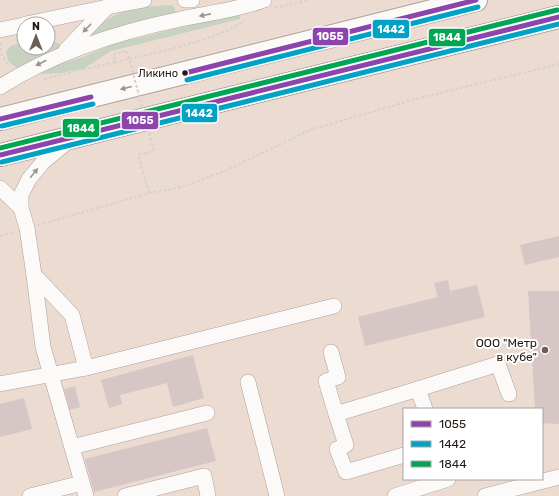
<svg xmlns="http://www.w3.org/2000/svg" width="559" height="496" viewBox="0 0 559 496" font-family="Rubik,sans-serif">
<rect width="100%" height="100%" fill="#ecdbd0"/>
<g fill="#c7d2c1">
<path d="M171 5 175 8V13L91 36 90 33C113 9 140 7 171 5Z"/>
<path d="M239 13 240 19 111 51 83 69 60 73 40 74 53 66 83 57 110 45Z"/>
<path d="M48 39 64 46 17 68 8 61 6 51 11 46 24 42V48H48Z"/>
</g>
<g fill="#d6c7c6">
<path d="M559 236V257L525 265 520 245Z"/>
<path d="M448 280 450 291 477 285 485 317 365 346 358 317 438 297 434 283Z"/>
<path d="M528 291H559V424L542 423V409H535Z"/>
<path d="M193 355 204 398 173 407 167 383 120 395 122 404 109 408 101 380Z"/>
<path d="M75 386 80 407 70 410 64 389Z"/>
<path d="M24 398 32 429 0 437V404Z"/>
<path d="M207 428 216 461 94 492 85 459Z"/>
</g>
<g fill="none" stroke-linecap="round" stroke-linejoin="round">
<g stroke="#aea199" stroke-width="16">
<g id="minor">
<path d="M185 0H192"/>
<path d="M26 24 108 7"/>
<path d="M0 30 24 25"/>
<path d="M66 50 107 7 144 0"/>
<path d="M0 87C55 52 118 32 181 19 209 13 237 10 264 0"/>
<path d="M70 140 44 161 29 179 21 195V208L27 228 34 275 43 347 86 496"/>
<path d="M0 188 21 208"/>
<path d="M34 275 72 315 86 368 334 306"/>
<path d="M331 352 338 377 326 381 336 414 418 389 425 409"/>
<path d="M248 382 277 496"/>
<path d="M0 384 86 368"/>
<path d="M418 389 498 364 509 394"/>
<path d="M336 414 346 445 337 449 346 472 404 455"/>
<path d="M72 447 207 413"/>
<path d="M30 496 82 483"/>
<path d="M125 496 204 476 208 496"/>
<path d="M395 496 448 479"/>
<path d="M485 496 559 477"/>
</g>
</g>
<g stroke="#aea199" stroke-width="24">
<g id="highway">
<path d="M0 119 476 0"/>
<path d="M0 155 559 17"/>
</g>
</g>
<g stroke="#d6d2ce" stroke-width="2" stroke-dasharray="3 2" stroke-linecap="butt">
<path d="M275 8 307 0"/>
<path d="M1 43V53L9 66"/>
<path d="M115 62C153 53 214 42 245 20"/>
<path d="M44 79 115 62 114 54 127 51"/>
<path d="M149 193 138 155 154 151"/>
<path d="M38 225 149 193 182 187 227 170 310 130 416 99 559 64"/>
<path d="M0 236 15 232"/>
</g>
<use href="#minor" stroke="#fcfaf8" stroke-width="15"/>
<use href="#highway" stroke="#fcfaf8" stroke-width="22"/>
<path stroke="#d6d2ce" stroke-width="2" stroke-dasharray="3 2" stroke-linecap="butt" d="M127 51 154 151"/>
<g stroke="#fff" stroke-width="8">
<g id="bus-1">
<path d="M185 73 476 0"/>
<path d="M0 119 91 97"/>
<path d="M0 155 559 17"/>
</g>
</g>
<g stroke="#fff" stroke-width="8">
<g id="bus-2">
<path d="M187 80 478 7"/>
<path d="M2 126 93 104"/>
<path d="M2 162 559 24"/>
</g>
</g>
<g stroke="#fff" stroke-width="8">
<path id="bus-3" d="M0 148 557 10"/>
</g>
<use href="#bus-1" stroke="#8e44ad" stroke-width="5"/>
<use href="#bus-2" stroke="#02a2c5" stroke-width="5"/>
<use href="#bus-3" stroke="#00a651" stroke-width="5"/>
</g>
<defs><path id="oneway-solid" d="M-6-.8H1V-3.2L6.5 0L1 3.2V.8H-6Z"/></defs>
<g fill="#9b9591">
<use href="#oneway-solid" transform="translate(205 15) rotate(169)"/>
<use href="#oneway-solid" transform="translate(87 28) rotate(134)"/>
<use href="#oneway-solid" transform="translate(41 63) rotate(153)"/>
<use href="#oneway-solid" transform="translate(126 88) rotate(166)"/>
<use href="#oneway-solid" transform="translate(34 173) rotate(-51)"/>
</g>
<circle fill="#251a13" stroke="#fff" stroke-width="1.5" cx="185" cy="73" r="3.5"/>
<circle fill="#6b5e55" stroke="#fff" stroke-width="1.5" cx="545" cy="350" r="4"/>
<g text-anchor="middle" stroke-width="4" stroke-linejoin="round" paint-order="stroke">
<g font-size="11" fill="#251a13" stroke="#fff" text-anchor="end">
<text x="178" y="77">Ликино</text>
</g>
<g font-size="12" fill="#251a13" stroke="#fff" text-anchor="end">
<text x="537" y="347">ООО "Метр<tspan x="537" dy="14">в кубе"</tspan></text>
</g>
</g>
<g stroke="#fff" stroke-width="1.5">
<rect x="372" y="19" width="38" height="20" rx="4" fill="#02a2c5"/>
<rect x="312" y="27" width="37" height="19" rx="4" fill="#8e44ad"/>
<rect x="428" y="28" width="38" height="19" rx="4" fill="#00a651"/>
<rect x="181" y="103" width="37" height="20" rx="4" fill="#02a2c5"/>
<rect x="121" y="111" width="38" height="19" rx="4" fill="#8e44ad"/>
<rect x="62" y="118" width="38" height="20" rx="4" fill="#00a651"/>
</g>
<g font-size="11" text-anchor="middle" font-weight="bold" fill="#fff">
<text x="391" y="33">1442</text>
<text x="330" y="40">1055</text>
<text x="447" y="41">1844</text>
<text x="199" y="117">1442</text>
<text x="140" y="124">1055</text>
<text x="81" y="132">1844</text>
</g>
<rect x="403" y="408" width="140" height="72" fill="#ffffff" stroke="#a8a3a1"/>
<rect x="411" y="421" width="20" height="6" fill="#8e44ad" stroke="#a8a3a1"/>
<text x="439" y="428" font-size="12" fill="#251a13">1055</text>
<rect x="411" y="441" width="20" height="6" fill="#02a2c5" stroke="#a8a3a1"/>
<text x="439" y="448" font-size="12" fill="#251a13">1442</text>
<rect x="411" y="461" width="20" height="6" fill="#00a651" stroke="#a8a3a1"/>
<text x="439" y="468" font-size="12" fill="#251a13">1844</text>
<g transform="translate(36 36)"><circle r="19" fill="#ffffff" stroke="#a8a3a1"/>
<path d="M0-3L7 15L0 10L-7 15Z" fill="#6b5e55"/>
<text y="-6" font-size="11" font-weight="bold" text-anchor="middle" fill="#251a13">N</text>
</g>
</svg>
